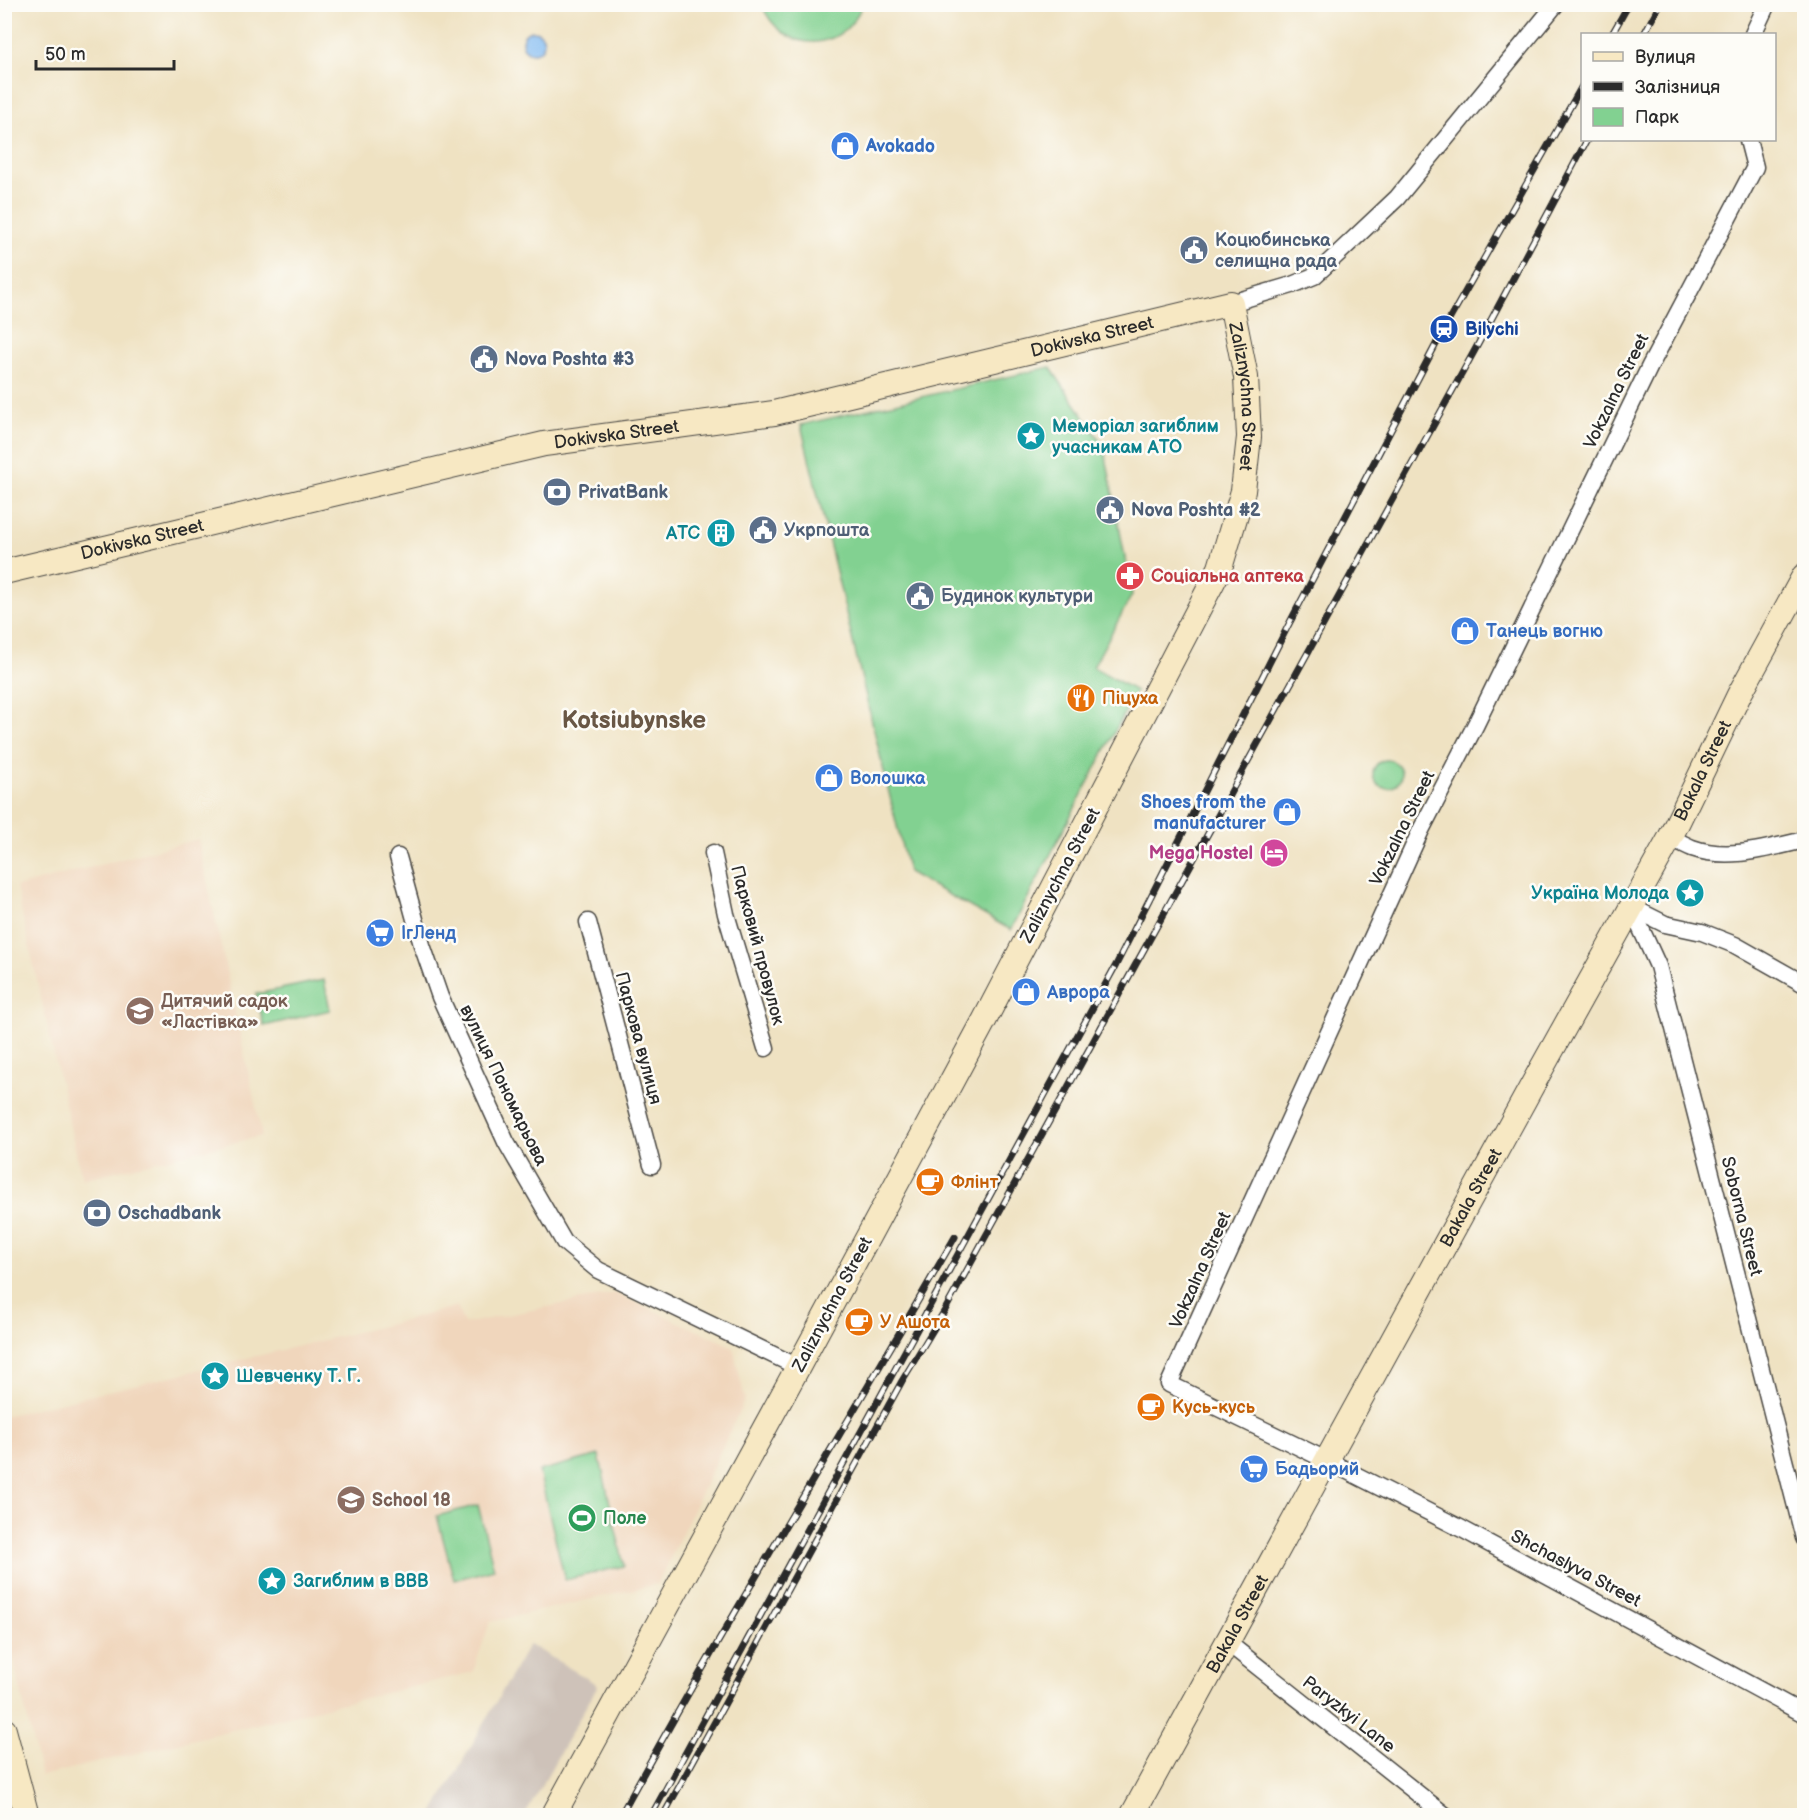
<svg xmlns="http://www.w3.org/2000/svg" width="1809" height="1820" viewBox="0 0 1809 1820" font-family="'Balsamiq Sans',sans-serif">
<rect width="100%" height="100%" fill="#fdfcf7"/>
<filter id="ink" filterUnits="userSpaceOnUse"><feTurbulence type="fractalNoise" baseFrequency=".0167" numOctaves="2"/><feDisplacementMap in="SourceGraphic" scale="12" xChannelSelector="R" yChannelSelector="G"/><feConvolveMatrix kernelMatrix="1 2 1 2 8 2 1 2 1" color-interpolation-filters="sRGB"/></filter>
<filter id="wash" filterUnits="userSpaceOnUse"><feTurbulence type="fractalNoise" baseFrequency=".008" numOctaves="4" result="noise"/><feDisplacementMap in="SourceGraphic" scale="24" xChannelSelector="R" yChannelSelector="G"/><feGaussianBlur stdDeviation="1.35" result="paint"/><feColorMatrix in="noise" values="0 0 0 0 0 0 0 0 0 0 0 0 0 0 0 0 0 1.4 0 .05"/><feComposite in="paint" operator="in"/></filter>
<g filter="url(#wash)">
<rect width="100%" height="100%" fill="#efe2c2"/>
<g fill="#f0d6bc">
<path d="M198 839 262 1136 82 1179 16 887Z"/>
<path d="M615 1293 733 1347 745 1399 658 1584 490 1622 473 1672 41 1776 5 1625 4 1416 408 1320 457 1306 464 1324Z"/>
</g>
<path fill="#cec2b9" d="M529 1644 598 1685 525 1815H432Z"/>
<g fill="#82d191" stroke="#567e5e" stroke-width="1.5">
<path d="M762 5H862C843 55 782 54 762 5Z"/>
<path d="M1050 367 1104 446 1132 595 1093 667 1136 691 1011 930 908 872 801 425Z"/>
<circle cx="1387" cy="774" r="14"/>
<path d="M324 980 330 1010 264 1026 256 994Z"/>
<path d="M599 1455 624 1566 565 1580 539 1471Z"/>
<path d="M478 1505 494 1569 454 1580 437 1516Z"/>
</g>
<circle fill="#80baf2" stroke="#56728e" stroke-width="1.5" cx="533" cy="42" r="11"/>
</g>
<g filter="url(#ink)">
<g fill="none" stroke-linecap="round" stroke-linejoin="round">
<g stroke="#484642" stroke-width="19">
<g id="street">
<path d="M1753 34 1767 4"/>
<path d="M1748 140 1755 167 1650 366 1476 724 1421 830 1169 1384 1326 1460 1462 1529 1804 1714"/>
<path d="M1231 303 1292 285 1314 276 1325 266 1397 198 1556 4"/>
<path d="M1670 838C1678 841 1685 845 1692 848 1728 861 1769 848 1804 840"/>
<path d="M713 853 726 914 766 1048"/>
<path d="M398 857 422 945 440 997 506 1142 564 1242 598 1270 798 1367"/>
<path d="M1631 907 1658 966 1804 1538"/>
<path d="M1631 907 1665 924 1702 932 1735 945 1804 984"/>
<path d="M588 922 652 1165"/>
<path d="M1228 1643 1446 1816"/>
</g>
</g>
<g stroke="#484642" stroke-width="26">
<g id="secondary">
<path id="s1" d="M4 572 544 444 774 413 1231 303 1246 377 1249 437 1243 491 1220 568 984 1021 798 1367 553 1816"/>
<path d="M4 1730 27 1816"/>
<path id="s2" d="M1132 1816 1539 1073 1670 838 1739 695 1804 576"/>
</g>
</g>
<use href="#street" stroke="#fff" stroke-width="16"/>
<use href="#secondary" stroke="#f7e8c3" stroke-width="24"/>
<g stroke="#2b2b2b" stroke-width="7">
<g id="rail">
<path d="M1612 34 1629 4"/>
<path d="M1644 34 1660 4"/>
<path d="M620 1816C727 1620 844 1430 955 1237"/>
<path d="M651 1816 1116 965 1289 624 1444 329 1582 86"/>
<path d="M663 1816 902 1381 945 1310 1476 348 1587 140"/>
</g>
</g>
<use href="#rail" stroke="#fdfcf7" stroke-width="4.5" stroke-dasharray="14" stroke-linecap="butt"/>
</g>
</g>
<defs>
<g id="shop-disc" transform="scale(1.5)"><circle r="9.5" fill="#3f7fe0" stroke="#fdfcf7"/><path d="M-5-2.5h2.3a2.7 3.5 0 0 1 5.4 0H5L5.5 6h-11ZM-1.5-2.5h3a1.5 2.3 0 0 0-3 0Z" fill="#fff"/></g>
<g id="civic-disc" transform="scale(1.5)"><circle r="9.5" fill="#5c6f8a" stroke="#fdfcf7"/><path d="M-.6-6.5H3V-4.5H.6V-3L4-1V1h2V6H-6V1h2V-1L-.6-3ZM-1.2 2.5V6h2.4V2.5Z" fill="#fff"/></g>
<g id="station-disc" transform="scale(1.5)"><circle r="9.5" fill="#1a4fb4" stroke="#fdfcf7"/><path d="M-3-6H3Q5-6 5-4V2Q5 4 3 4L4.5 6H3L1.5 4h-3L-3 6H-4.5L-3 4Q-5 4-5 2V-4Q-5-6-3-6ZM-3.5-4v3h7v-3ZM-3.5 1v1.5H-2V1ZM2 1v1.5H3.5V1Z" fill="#fff"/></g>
<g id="sight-disc" transform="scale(1.5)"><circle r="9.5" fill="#0f9aa8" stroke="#fdfcf7"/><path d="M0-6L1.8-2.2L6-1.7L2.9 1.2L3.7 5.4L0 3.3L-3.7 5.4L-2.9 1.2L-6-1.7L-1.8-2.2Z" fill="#fff"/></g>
<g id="bank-disc" transform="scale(1.5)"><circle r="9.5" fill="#5c6f8a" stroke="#fdfcf7"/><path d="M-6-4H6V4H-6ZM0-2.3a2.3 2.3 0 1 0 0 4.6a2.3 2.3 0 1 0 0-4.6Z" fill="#fff"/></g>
<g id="building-disc" transform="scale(1.5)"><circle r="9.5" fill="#0f9aa8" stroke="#fdfcf7"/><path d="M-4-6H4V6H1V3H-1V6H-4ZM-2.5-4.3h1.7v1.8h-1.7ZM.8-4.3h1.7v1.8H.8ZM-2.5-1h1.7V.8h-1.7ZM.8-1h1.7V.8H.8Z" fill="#fff"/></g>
<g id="pharmacy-disc" transform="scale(1.5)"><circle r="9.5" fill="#e0444e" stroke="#fdfcf7"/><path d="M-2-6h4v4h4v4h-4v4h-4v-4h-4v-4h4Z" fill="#fff"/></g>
<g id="restaurant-disc" transform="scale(1.5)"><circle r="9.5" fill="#e8710a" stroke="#fdfcf7"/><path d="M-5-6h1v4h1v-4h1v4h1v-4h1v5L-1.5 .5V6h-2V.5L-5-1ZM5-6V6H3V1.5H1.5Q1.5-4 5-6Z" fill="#fff"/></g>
<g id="hotel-disc" transform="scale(1.5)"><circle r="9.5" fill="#d1479c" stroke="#fdfcf7"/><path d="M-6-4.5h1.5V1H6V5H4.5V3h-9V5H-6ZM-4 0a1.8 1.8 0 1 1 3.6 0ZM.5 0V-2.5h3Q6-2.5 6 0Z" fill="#fff"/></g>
<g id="supermarket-disc" transform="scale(1.5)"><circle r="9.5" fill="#3f7fe0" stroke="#fdfcf7"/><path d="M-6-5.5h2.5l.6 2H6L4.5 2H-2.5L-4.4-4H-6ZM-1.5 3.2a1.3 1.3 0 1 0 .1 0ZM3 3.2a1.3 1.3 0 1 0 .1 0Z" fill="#fff"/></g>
<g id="school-disc" transform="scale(1.5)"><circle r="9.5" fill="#8d6e63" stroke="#fdfcf7"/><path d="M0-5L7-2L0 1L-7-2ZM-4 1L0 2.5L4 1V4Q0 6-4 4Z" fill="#fff"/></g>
<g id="cafe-disc" transform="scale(1.5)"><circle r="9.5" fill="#e8710a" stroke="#fdfcf7"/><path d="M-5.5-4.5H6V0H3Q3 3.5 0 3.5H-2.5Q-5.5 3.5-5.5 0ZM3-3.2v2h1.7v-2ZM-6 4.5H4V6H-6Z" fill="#fff"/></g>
<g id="stadium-disc" transform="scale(1.5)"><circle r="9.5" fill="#2e9e5b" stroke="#fdfcf7"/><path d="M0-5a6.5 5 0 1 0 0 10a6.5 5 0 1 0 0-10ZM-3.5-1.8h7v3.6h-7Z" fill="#fff"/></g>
</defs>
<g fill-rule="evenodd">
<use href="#shop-disc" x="845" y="146"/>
<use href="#civic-disc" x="1194" y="250"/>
<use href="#station-disc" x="1444" y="329"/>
<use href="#civic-disc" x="484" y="359"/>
<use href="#sight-disc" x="1031" y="436"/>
<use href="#bank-disc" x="557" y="492"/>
<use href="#civic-disc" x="1110" y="510"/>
<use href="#civic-disc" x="763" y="530"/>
<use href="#building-disc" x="721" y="533"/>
<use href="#pharmacy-disc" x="1130" y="576"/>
<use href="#civic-disc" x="920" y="596"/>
<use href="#shop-disc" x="1465" y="631"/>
<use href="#restaurant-disc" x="1081" y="698"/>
<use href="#shop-disc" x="829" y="778"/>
<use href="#shop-disc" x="1287" y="812"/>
<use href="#hotel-disc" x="1274" y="853"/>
<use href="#sight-disc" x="1690" y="893"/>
<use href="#supermarket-disc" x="380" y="933"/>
<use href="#shop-disc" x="1026" y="992"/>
<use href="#school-disc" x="140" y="1011"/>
<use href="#cafe-disc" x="930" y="1182"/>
<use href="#bank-disc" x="97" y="1213"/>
<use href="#cafe-disc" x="859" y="1322"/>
<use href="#sight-disc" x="215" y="1376"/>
<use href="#cafe-disc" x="1151" y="1407"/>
<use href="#supermarket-disc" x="1254" y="1469"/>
<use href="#school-disc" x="351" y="1500"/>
<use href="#stadium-disc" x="582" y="1518"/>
<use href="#sight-disc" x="272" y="1581"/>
</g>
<g text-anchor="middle" stroke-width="5" stroke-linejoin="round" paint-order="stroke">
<g font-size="18" font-weight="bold" fill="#366cbe" stroke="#fdfcf7" text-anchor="start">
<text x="866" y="152">Avokado</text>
<text x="1486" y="637">Танець вогню</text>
<text x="850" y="784">Волошка</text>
<text x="1266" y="808" text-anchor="end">Shoes from the<tspan x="1266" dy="21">manufacturer</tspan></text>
<text x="401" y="939">ІгЛенд</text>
<text x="1047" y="998">Аврора</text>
<text x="1275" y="1475">Бадьорий</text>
</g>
<g font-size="18" font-weight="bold" fill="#4e5e75" stroke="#fdfcf7" text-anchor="start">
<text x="1215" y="246">Коцюбинська<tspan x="1215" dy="21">селищна рада</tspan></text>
<text x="505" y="365">Nova Poshta #3</text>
<text x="578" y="498">PrivatBank</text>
<text x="1131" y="516">Nova Poshta #2</text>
<text x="784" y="536">Укрпошта</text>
<text x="941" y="602">Будинок культури</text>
<text x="118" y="1219">Oschadbank</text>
</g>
<g font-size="18" font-weight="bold" fill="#164399" stroke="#fdfcf7" text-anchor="start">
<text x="1465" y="335">Bilychi</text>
</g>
<g font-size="18" fill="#2b2b2b" stroke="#fdfcf7">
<text dy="6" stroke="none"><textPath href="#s1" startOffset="1114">Dokivska Street</textPath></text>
<text transform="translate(1616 391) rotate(-64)" y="6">Vokzalna Street</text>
<text dy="6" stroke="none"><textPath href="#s1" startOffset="1352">Zaliznychna Street</textPath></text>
<text dy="6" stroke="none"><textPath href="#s1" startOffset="628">Dokivska Street</textPath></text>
<text dy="6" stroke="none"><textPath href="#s1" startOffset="142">Dokivska Street</textPath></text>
<text dy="6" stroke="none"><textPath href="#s2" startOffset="1191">Bakala Street</textPath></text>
<text transform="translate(1402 828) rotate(-64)" y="6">Vokzalna Street</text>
<text transform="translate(1060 875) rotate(-62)" y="6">Zaliznychna Street</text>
<text transform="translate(758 945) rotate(75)" y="6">Парковий провулок</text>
<text transform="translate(639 1038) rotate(75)" y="6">Паркова вулиця</text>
<text transform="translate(504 1085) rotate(64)" y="6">вулиця Пономарьова</text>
<text dy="6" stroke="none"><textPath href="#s2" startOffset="705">Bakala Street</textPath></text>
<text transform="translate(1742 1216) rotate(76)" y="6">Soborna Street</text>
<text transform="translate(1200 1270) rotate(-66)" y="6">Vokzalna Street</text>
<text transform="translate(832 1304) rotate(-62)" y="6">Zaliznychna Street</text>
<text transform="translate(1576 1568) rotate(28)" y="6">Shchaslyva Street</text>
<text dy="6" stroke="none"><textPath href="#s2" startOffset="219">Bakala Street</textPath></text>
<text transform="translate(1349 1714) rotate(38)" y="6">Paryzkyi Lane</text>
</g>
<g font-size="18" font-weight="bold" fill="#0d838f" stroke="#fdfcf7" text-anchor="start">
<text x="1052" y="432">Меморіал загиблим<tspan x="1052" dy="21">учасникам АТО</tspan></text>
<text x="700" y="539" text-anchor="end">АТС</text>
<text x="1669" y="899" text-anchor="end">Україна Молода</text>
<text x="236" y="1382">Шевченку Т. Г.</text>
<text x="293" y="1587">Загиблим в ВВВ</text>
</g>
<g font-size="18" font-weight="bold" fill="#be3a42" stroke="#fdfcf7" text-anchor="start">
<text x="1151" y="582">Соціальна аптека</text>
</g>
<g font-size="18" font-weight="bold" fill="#c56008" stroke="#fdfcf7" text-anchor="start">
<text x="1102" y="704">Піцуха</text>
<text x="951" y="1188">Флінт</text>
<text x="880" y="1328">У Ашота</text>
<text x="1172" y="1413">Кусь-кусь</text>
</g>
<g font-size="18" font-weight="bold" fill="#b23c85" stroke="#fdfcf7" text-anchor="end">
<text x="1253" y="859">Mega Hostel</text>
</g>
<g font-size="18" font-weight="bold" fill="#785e54" stroke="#fdfcf7" text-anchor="start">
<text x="161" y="1007">Дитячий садок<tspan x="161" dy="21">«Ластівка»</tspan></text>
<text x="372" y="1506">School 18</text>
</g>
<g font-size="18" font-weight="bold" fill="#27864d" stroke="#fdfcf7" text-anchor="start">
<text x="603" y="1524">Поле</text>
</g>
<g font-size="24" font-weight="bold" fill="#695745" stroke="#fdfcf7">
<text x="634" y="728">Kotsiubynske</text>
</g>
</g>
<rect width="1809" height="1820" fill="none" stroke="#fdfcf7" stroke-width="24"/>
<rect x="1581" y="33" width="195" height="108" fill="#fdfcf7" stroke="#a9a8a5" stroke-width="1.5"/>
<rect x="1593" y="52" width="30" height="9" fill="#f7e8c3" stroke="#a9a8a5" stroke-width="1.5"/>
<text x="1635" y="63" font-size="18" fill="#2b2b2b">Вулиця</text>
<rect x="1593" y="82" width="30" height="9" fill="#2b2b2b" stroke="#a9a8a5" stroke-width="1.5"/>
<text x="1635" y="93" font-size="18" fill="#2b2b2b">Залізниця</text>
<rect x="1593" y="108" width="30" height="18" fill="#82d191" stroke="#a9a8a5" stroke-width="1.5"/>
<text x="1635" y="123" font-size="18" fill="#2b2b2b">Парк</text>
<path d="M36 60v9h138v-9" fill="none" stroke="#2b2b2b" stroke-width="3"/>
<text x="45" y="60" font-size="18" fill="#2b2b2b" stroke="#fdfcf7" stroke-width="4.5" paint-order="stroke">50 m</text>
</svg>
